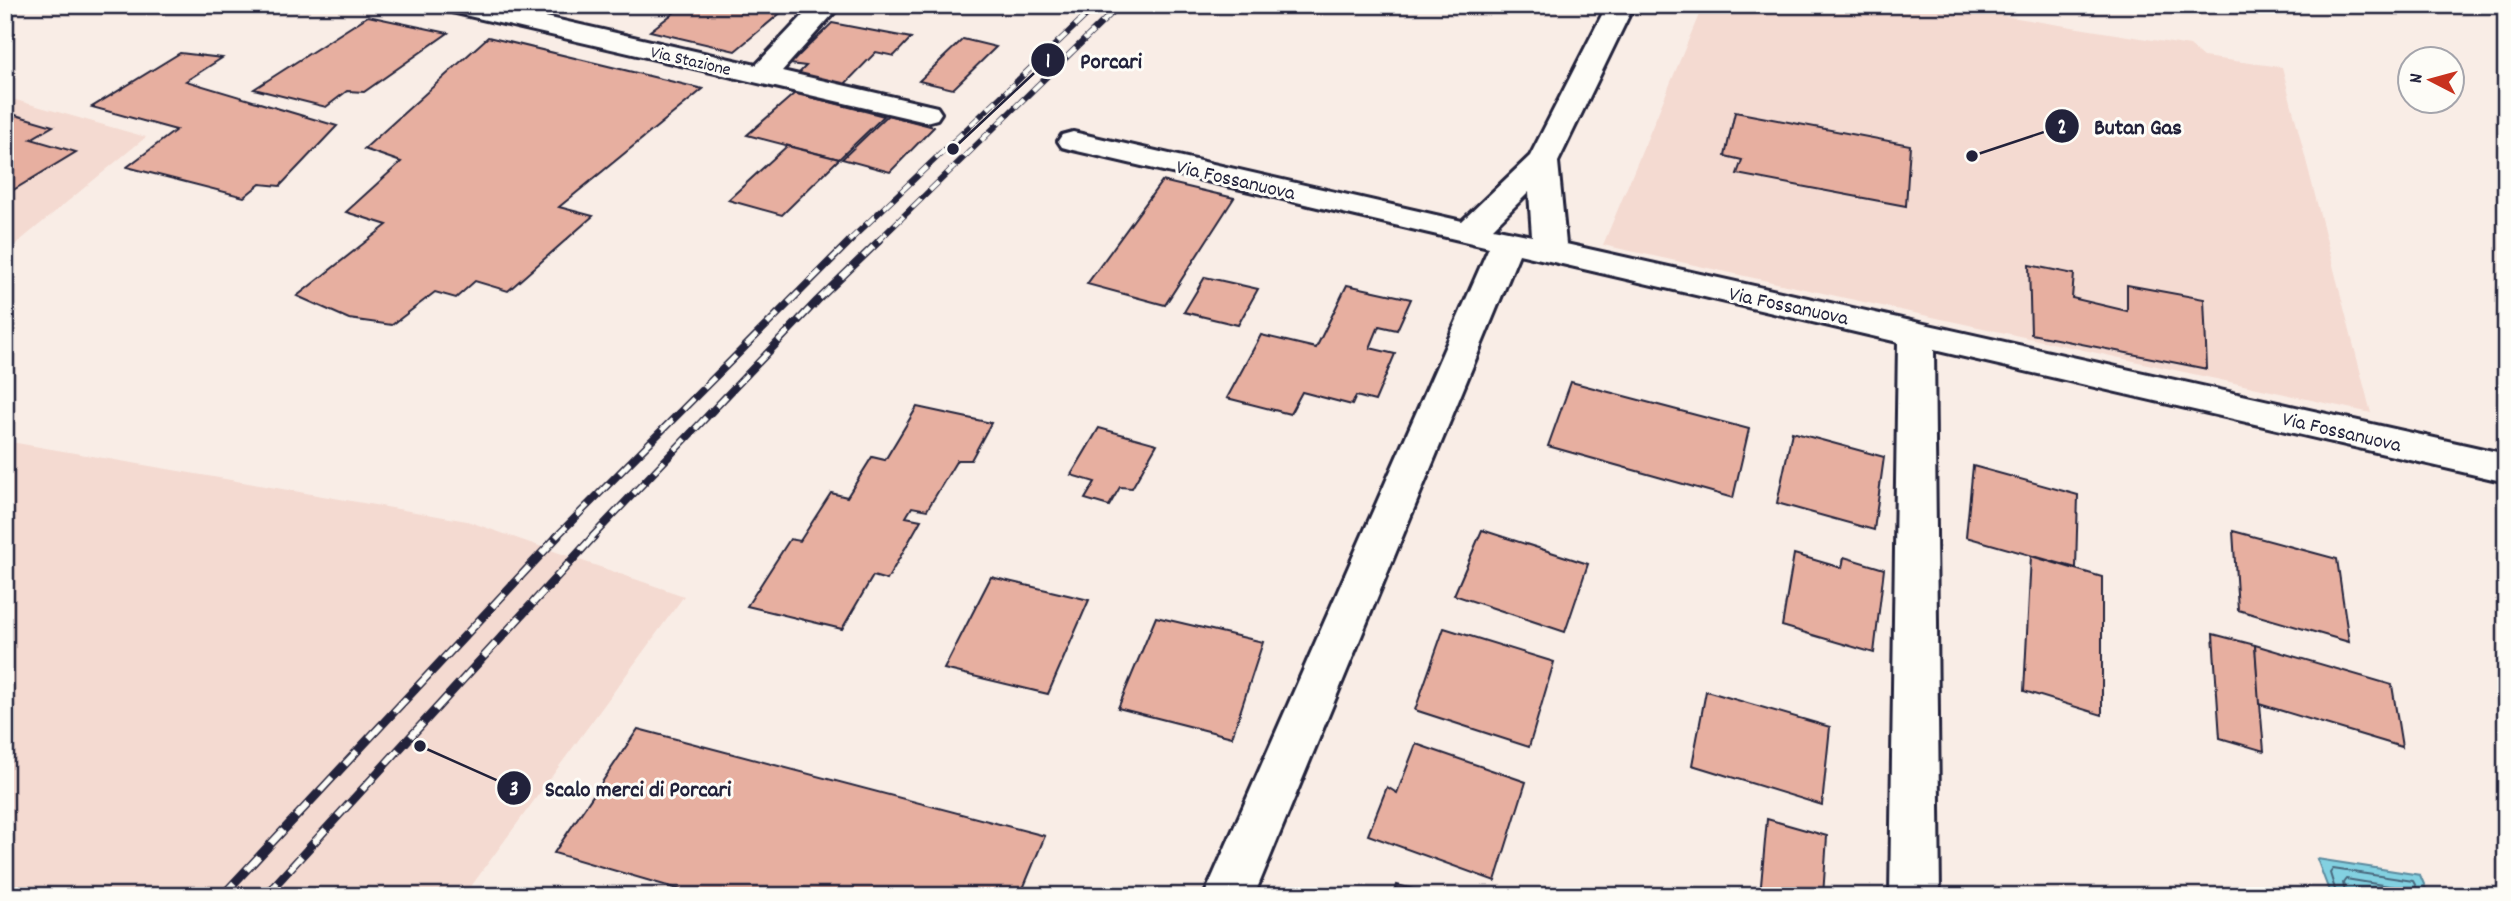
<svg xmlns="http://www.w3.org/2000/svg" width="2511" height="901" viewBox="0 0 2511 901" font-family="Dekko,sans-serif">
<rect width="100%" height="100%" fill="#f9ede6"/>
<filter id="ink" filterUnits="userSpaceOnUse"><feTurbulence type="fractalNoise" baseFrequency=".0143" numOctaves="2"/><feDisplacementMap in="SourceGraphic" scale="14" xChannelSelector="R" yChannelSelector="G"/><feConvolveMatrix kernelMatrix="1 2 1 2 8 2 1 2 1" color-interpolation-filters="sRGB"/></filter>
<g filter="url(#ink)">
<g fill="#f4dad1">
<path d="M1703 5H1936L2190 46 2203 57 2282 67 2371 413 1603 245Z"/>
<path d="M5 97 146 137 5 253Z"/>
<path d="M5 441 467 521 684 596 464 896H5Z"/>
</g>
<path fill="#83d1e1" stroke="#5c8b9f" stroke-width="2" d="M2317 859 2420 875 2429 896H2331Z"/>
<g fill="none" stroke-linecap="round" stroke-linejoin="round">
<g stroke="#49687d" stroke-width="2">
<path d="M2337 896 2330 873 2333 869 2413 881 2421 896"/>
<path d="M2346 896 2343 883 2346 879 2407 889 2412 896"/>
</g>
</g>
<g fill="#e7afa0" stroke="#22223b" stroke-width="2">
<path d="M522 5H559L543 16 515 10Z"/>
<path d="M684 5H790L735 51 650 31Z"/>
<path d="M368 16 448 33 364 92 347 91 326 107 254 89Z"/>
<path d="M832 23 911 38 894 56 876 52 842 87 794 78 806 66 790 64Z"/>
<path d="M488 37 703 89 559 207 593 216 508 291 475 281 456 298 435 292 392 325 349 319 297 296 387 225 346 212 401 162 364 149Z"/>
<path d="M963 39 996 47 953 89 919 81Z"/>
<path d="M180 53 222 58 186 81 337 126 280 186 260 184 244 197 127 167 176 130 92 107Z"/>
<path d="M795 93 884 116 839 159 747 135Z"/>
<path d="M5 112 53 126 31 139 76 152 5 195Z"/>
<path d="M1735 112 1910 145 1906 206 1737 174 1742 160 1725 156Z"/>
<path d="M888 115 934 127 890 172 842 159Z"/>
<path d="M787 146 839 159 782 215 728 200Z"/>
<path d="M1162 181 1234 198 1165 305 1087 284Z"/>
<path d="M2029 265 2074 274 2072 298 2127 311V285L2204 299 2207 369 2031 334Z"/>
<path d="M1205 277 1258 289 1238 325 1184 312Z"/>
<path d="M1347 285 1411 299 1397 330 1379 326 1370 348 1395 354 1375 401 1356 396 1352 405 1302 392 1290 414 1227 398 1261 335 1316 348Z"/>
<path d="M1571 382 1749 429 1733 498 1548 446Z"/>
<path d="M917 407 991 423 971 460H957L927 510 912 507 906 517 921 520 887 580 873 576 842 629 747 606 790 539 800 541 831 493 847 497 872 457 885 460Z"/>
<path d="M1099 428 1157 444 1132 488 1120 487 1109 506 1085 499 1095 482 1071 475Z"/>
<path d="M1792 432 1884 457 1874 530 1777 503Z"/>
<path d="M1973 466 2078 495 2076 568 1966 537Z"/>
<path d="M1482 530 1588 564 1565 632 1454 595Z"/>
<path d="M2233 531 2337 559 2349 642 2238 610Z"/>
<path d="M1794 554 1842 568 1844 557 1884 569 1874 653 1782 626Z"/>
<path d="M2031 556 2102 577V715L2024 691Z"/>
<path d="M991 577 1089 600 1048 694 944 669Z"/>
<path d="M1156 617 1263 642 1232 737 1118 708Z"/>
<path d="M1444 628 1554 662 1529 747 1415 710Z"/>
<path d="M2213 634 2255 645 2264 751 2220 738Z"/>
<path d="M2255 645 2392 685 2402 747 2259 704Z"/>
<path d="M1706 691 1830 727 1822 805 1692 765Z"/>
<path d="M638 729 1045 836 1020 896H702L554 853Z"/>
<path d="M1416 744 1526 782 1495 881 1368 835 1387 787 1397 793Z"/>
<path d="M1767 819 1827 836 1823 896H1760Z"/>
<path d="M1397 885 1443 896H1394Z"/>
</g>
<g fill="none" stroke-linecap="round" stroke-linejoin="round">
<g stroke="#22223b" stroke-width="6">
<g id="street">
<path d="M443 5H493L756 65 813 5H841L782 71 937 107 941 113 937 119 926 122 456 13 446 11Z"/>
<path d="M1607 5H1634L1558 162 1566 244 2506 454V482L1934 350 1940 896H1890L1898 342 1519 254 1254 896H1204L1489 247 1073 150 1062 147 1058 141 1062 135 1073 132 1462 221 1530 156ZM1529 192 1532 236 1493 228Z"/>
</g>
</g>
<use href="#street" fill="#fdfcf7" fill-rule="evenodd"/>
<g stroke="#22223b" stroke-width="6">
<g id="rail-far2">
<path d="M849 241 1097 5"/>
<path d="M878 241 1120 5"/>
</g>
</g>
<g stroke="#22223b" stroke-width="8">
<g id="rail-far1">
<path d="M556 537 851 240"/>
<path d="M592 537 817 301 880 240"/>
</g>
</g>
<g stroke="#22223b" stroke-width="9">
<g id="rail">
<path d="M222 896 558 536"/>
<path d="M265 896 594 536"/>
</g>
</g>
<use href="#rail-far2" stroke="#fdfcf7" stroke-width="4.5" stroke-dasharray="12" stroke-linecap="butt"/>
<use href="#rail-far1" stroke="#fdfcf7" stroke-width="5" stroke-dasharray="15" stroke-linecap="butt"/>
<use href="#rail" stroke="#fdfcf7" stroke-width="6" stroke-dasharray="18" stroke-linecap="butt"/>
</g>
</g>
<g text-anchor="middle" stroke-width="6" stroke-linejoin="round" paint-order="stroke">
<g font-size="18" fill="#22223b" stroke="#fdfcf7">
<text transform="translate(691 60) rotate(13)" y="6">Via Stazione</text>
</g>
<g font-size="21" fill="#22223b" stroke="#fdfcf7">
<text transform="translate(1236 179) rotate(13)" y="7">Via Fossanuova</text>
<text transform="translate(1789 305) rotate(12)" y="7">Via Fossanuova</text>
<text transform="translate(2342 431) rotate(13)" y="7">Via Fossanuova</text>
</g>
</g>
<path fill="none" stroke="#22223b" stroke-width="2.5" d="M953 149L1048 60M1972 156L2062 126M420 746L514 788"/>
<g fill="#22223b" stroke="#fdfcf7" stroke-width="2.5">
<circle cx="953" cy="149" r="7"/>
<circle cx="1972" cy="156" r="7"/>
<circle cx="420" cy="746" r="7"/>
<circle cx="1048" cy="60" r="18"/>
<circle cx="2062" cy="126" r="18"/>
<circle cx="514" cy="788" r="18"/>
</g>
<g font-size="21" text-anchor="middle" font-weight="bold" fill="#fff">
<text x="1048" y="67">1</text>
<text x="2062" y="133">2</text>
<text x="514" y="795">3</text>
</g>
<g font-size="23" text-anchor="middle" font-weight="bold" fill="#22223b" stroke="#fdfcf7" stroke-width="6" stroke-linejoin="round" paint-order="stroke">
<text x="1111" y="68">Porcari</text>
<text x="2138" y="134">Butan Gas</text>
<text x="638" y="796">Scalo merci di Porcari</text>
</g>
<rect width="2511" height="901" fill="none" stroke="#fdfcf7" stroke-width="28"/>
<rect x="14" y="14" width="2483" height="873" fill="none" stroke="#22223b" stroke-width="2.5" filter="url(#ink)"/>
<g transform="translate(2431 80) rotate(276)"><circle r="33" fill="#fdfcf7" stroke="#a5a5ac" stroke-width="2"/>
<path d="M0-5L12 26L0 18L-12 26Z" fill="#c8321e"/>
<text y="-10" font-size="19" font-weight="bold" text-anchor="middle" fill="#22223b">N</text>
</g>
</svg>
